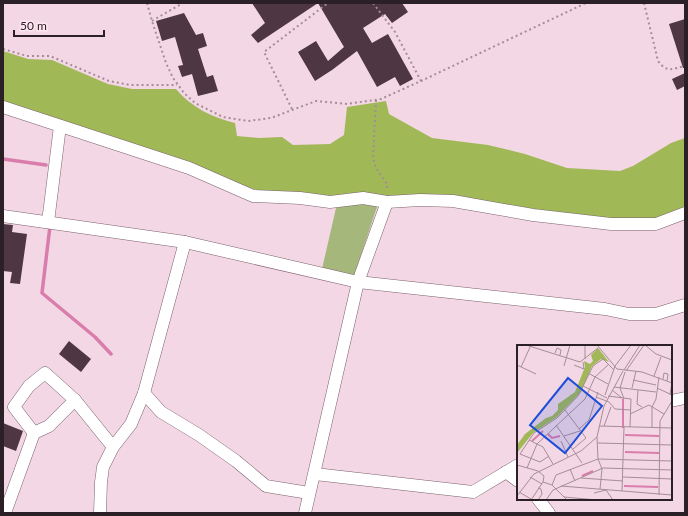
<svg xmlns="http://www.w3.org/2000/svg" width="688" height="516" viewBox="0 0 688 516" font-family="Lato,sans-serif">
<rect width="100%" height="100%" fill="#f4d7e4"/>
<path fill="#a6b77b" d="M361 201 367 202 377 207 354 276 322 269 336 208Z"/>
<path fill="#a1b857" d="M3 51 28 59 52 60 108 84 132 89H176C191 107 213 118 235 123L237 136 259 138 282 137 293 145 330 144 344 135 347 107 386 101 389 114 432 138 488 145 525 154 567 168 620 171 633 166 671 143 685 138V208L660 218 612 220 392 196 332 197 264 192 247 187 3 102Z"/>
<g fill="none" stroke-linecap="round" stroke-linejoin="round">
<g stroke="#d97dac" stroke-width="3.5">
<path d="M3 159 46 165"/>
<path d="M50 226 42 293 95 337 111 354"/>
</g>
</g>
<g fill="#4e3742">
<path d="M252 3H402L408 12 392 23 385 14 363 28 372 43 388 34 413 79 400 86 395 77 377 87 357 51 332 70 315 81 298 52 316 41 328 61 344 47 318 3 258 43 251 35 265 23Z"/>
<path d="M184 13 196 35 203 33 207 46 198 49 207 77 213 75 218 91 198 96 192 74 182 77 178 66 183 65 175 37 162 41 156 21Z"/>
<path d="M685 19V68H683L669 24Z"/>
<path d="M685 73V86L677 90 672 79Z"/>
<path d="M3 224 13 225 12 232 27 234 20 284 10 283 12 272 3 271Z"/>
<path d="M69 341 91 359 81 372 59 354Z"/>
<path d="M3 423 23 431 16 451 3 446Z"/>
</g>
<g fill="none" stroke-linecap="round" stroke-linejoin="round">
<g stroke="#7b626d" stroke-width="13">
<g id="minor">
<path d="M3 107 189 168 253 196 300 198 330 202 363 198 387 202 420 200 453 201 533 215 611 224H656L685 213"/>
<path d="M3 216 185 242 358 282 605 309 629 314H656L685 305"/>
<path d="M48 222 60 126"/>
<path d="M144 393 161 412 199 435 236 461 266 486 309 493"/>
<path d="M671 401 685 398"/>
<path d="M34 433 14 407 29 386 45 373 75 400 113 447"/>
<path d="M506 472 518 481"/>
<path d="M315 474 473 492 518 465"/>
<path d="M538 499 549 513"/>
<path d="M5 513 34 433 49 426 75 400"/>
<path d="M100 513 101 482 103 467 113 447 131 424 144 393 185 242"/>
<path d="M305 513 358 282 387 202"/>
</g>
</g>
<g stroke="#a38d97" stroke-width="2" stroke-dasharray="2 3" stroke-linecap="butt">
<path d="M147 3 152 21 166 63 173 78 184 93 195 103 223 117 248 121 271 118 316 101 347 104 381 99 421 81 586 3"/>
<path d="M373 3 395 32 421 81"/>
<path d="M644 3 658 61C667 73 672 69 685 66"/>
<path d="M152 21 183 3"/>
<path d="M3 49 27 56H50L109 81 130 85H177"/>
<path d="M376 100 373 158 376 168 387 184V190"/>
<path d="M292 109 264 52 328 3"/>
</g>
<use href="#minor" stroke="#fff" stroke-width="12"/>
</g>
<g transform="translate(517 345)">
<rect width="155" height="155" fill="#f4d7e4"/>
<path d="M81 3 92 17 84 14 75 21 64 47 40 72 16 88 0 108V100L8 89 29 73 35 71 41 65V59L58 47 68 22 67 16 73 19 76 16 74 10Z" fill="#a1b857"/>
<path fill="none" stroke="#d97dac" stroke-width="2" d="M106 54V83M31 89 35 93 43 91M108 90 142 91M15 96 26 86M108 107 142 108M65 131 76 126M107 141 141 142"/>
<path fill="none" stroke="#a48e98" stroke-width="1" d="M9 0 63 17 81 3M68 0V14M80 0 100 24 125 27 155 38M128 0 139 9 155 15M38 8 40 3 44 5 43 10M0 20 19 29M57 20 67 24 66 17M47 21 53 0M4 22 14 0M107 25 123 0M109 26 127 0M71 28 91 39M137 31 144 12M146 34 147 28 151 29 150 36M116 35 139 40M66 41 90 53M97 42 139 47M115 43 119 26M140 43 155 50M95 45 105 53M121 45 120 59 125 62M88 50 98 21 114 0M153 50 155 37M91 51 114 54 113 82M79 52 92 57 98 64 114 65M107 54 103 43 108 27M48 65 69 93 56 104M113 69 132 60 147 69M39 80 65 118M82 81 155 83M87 81 94 62M135 82V62L139 54 142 32M62 84 72 75 81 47M47 91 63 86M80 92 81 114 85 124 83 144M12 95 26 102 36 119M44 96 51 112M81 98 155 100M32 111 23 117 3 109 17 88 40 73 61 51 76 21 86 14 97 25M0 120 21 126 27 131 26 137 14 155M10 123 20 99 68 54 78 32 92 19M53 124 58 136M13 132 25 139M106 132 155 134M64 133 106 136M26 137 35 140 50 155M35 140 39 130 81 114 155 116M44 141 155 150M89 145 96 155M105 146 107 82M2 147 14 154M77 148 89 145M142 150 143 76 155 56M0 151 17 129 64 106 80 92 87 61 106 26M47 152 80 155M21 155 25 149 24 144 21 143M29 155 36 145 86 123 155 125"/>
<path fill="#1d4ed8" fill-opacity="0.15" stroke="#1d4ed8" stroke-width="2" d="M51 33 85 61 48 108 13 80Z"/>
<rect width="155" height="155" fill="none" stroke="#2b2025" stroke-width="2"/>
</g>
<rect width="688" height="516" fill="none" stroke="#2b2025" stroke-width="8"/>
<path d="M14 30v6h90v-6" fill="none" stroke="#2b2025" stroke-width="2"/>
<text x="20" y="30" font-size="12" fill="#2b2025" stroke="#fde6f0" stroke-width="3" paint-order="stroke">50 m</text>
</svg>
